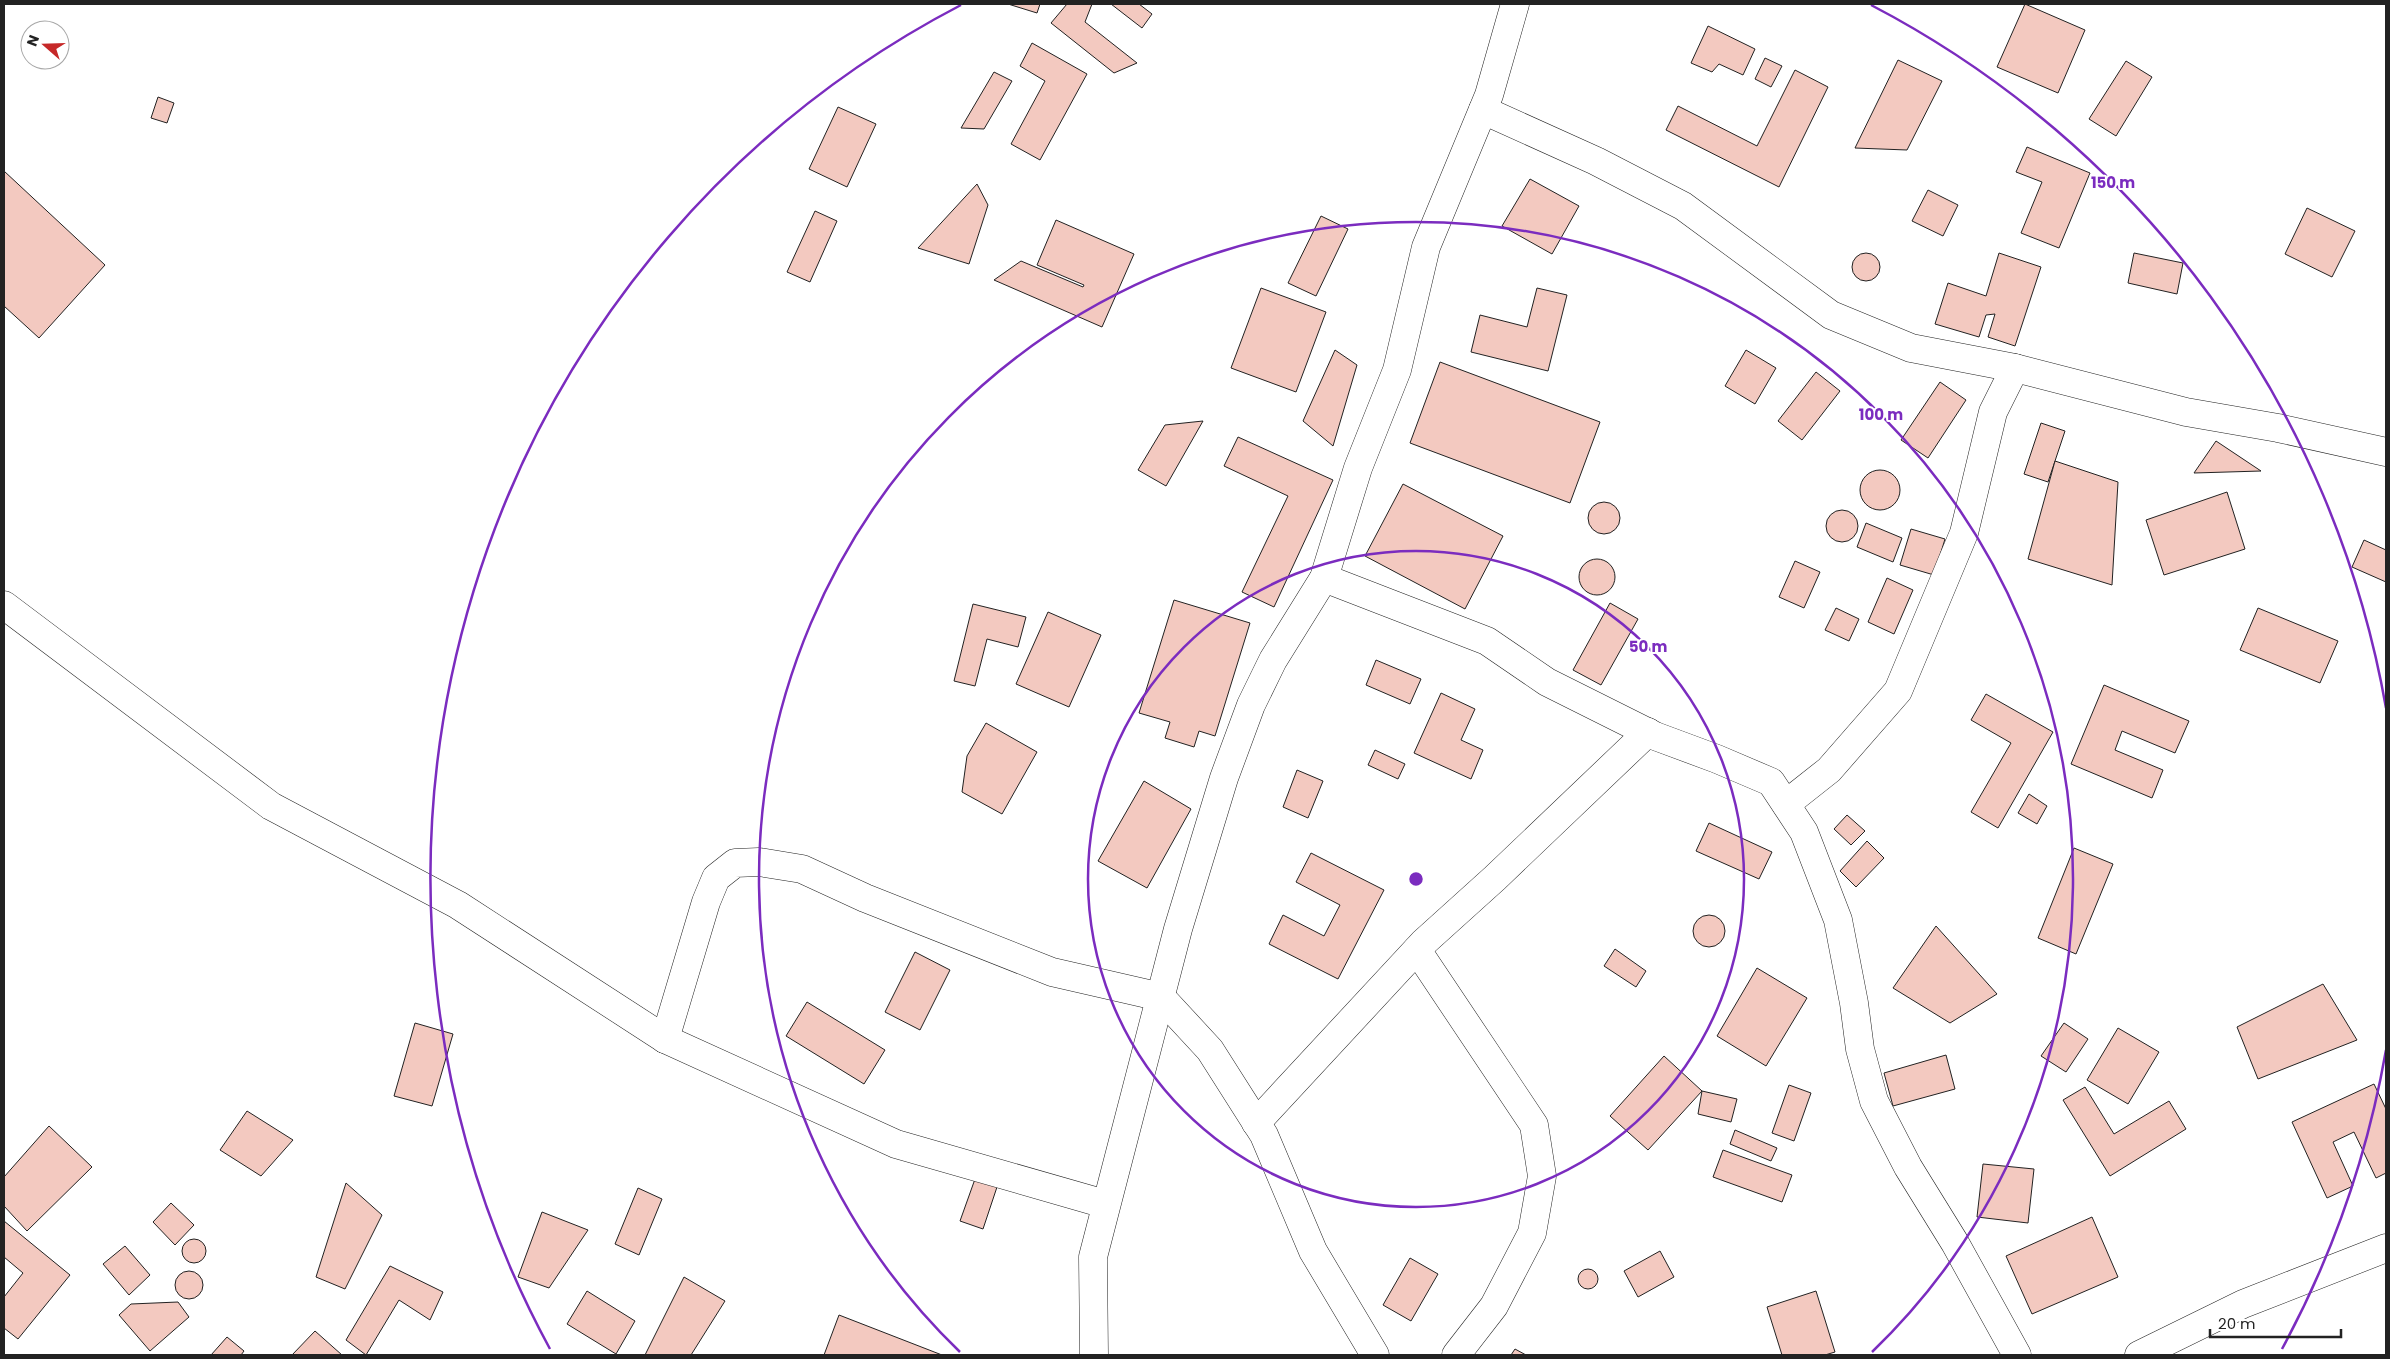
<svg xmlns="http://www.w3.org/2000/svg" width="2390" height="1359" viewBox="0 0 2390 1359" font-family="Poppins,sans-serif">
<rect width="100%" height="100%" fill="#fff"/>
<g fill="#f3c9c0" stroke="#222">
<path d="M1008 4H1040L1037 13Z"/>
<path d="M1067 4H1092L1085 22 1137 63 1114 73 1051 23Z"/>
<path d="M1111 4H1139L1152 14 1142 28Z"/>
<path d="M2025 4 2085 30 2058 93 1997 67Z"/>
<path d="M1708 26 1755 49 1743 75 1719 64 1712 72 1691 63Z"/>
<path d="M1032 43 1087 74 1040 160 1011 144 1045 81 1020 66Z"/>
<path d="M1765 58 1782 66 1771 87 1755 79Z"/>
<path d="M1898 60 1942 81 1907 150 1855 148Z"/>
<path d="M2126 61 2152 77 2116 136 2089 119Z"/>
<path d="M1795 70 1828 87 1779 187 1666 130 1678 106 1757 146Z"/>
<path d="M994 72 1012 81 984 129 961 128Z"/>
<path d="M158 97 174 103 167 123 151 118Z"/>
<path d="M838 107 876 124 847 187 809 169Z"/>
<path d="M2027 147 2090 173 2059 248 2021 233 2042 182 2016 172Z"/>
<path d="M4 171 105 265 39 338 4 306Z"/>
<path d="M1530 179 1579 206 1552 254 1502 226Z"/>
<path d="M977 184 988 205 969 264 918 248Z"/>
<path d="M1928 190 1958 205 1943 236 1912 221Z"/>
<path d="M2307 208 2355 231 2332 277 2285 254Z"/>
<path d="M815 211 837 221 810 282 787 272Z"/>
<path d="M1321 216 1348 229 1316 296 1288 283Z"/>
<path d="M1056 220 1134 254 1102 327 994 280 1021 261 1083 287 1084 285 1037 265Z"/>
<path d="M1999 253 2041 267 2015 346 1988 337 1995 314 1986 315 1979 337 1935 324 1948 283 1986 296Z"/>
<path d="M2134 253 2183 263 2177 294 2128 283Z"/>
<circle cx="1866" cy="267" r="14"/>
<path d="M1261 288 1326 312 1296 392 1231 368Z"/>
<path d="M1537 288 1567 295 1548 371 1471 352 1480 315 1527 327Z"/>
<path d="M1335 350 1357 365 1333 446 1303 421Z"/>
<path d="M1746 350 1776 368 1755 404 1725 386Z"/>
<path d="M1440 362 1600 422 1570 503 1410 443Z"/>
<path d="M1816 372 1840 391 1802 440 1778 421Z"/>
<path d="M1940 382 1966 400 1928 458 1901 440Z"/>
<path d="M1203 421 1166 486 1138 470 1165 425Z"/>
<path d="M2041 423 2065 431 2048 482 2024 474Z"/>
<path d="M1238 437 1333 480 1274 607 1242 592 1288 496 1224 466Z"/>
<path d="M2216 441 2261 471 2194 473Z"/>
<path d="M2055 461 2118 482 2112 585 2028 559Z"/>
<circle cx="1880" cy="490" r="20"/>
<path d="M1403 484 1503 536 1465 609 1365 556Z"/>
<path d="M2227 492 2245 549 2164 575 2146 520Z"/>
<circle cx="1604" cy="518" r="16"/>
<circle cx="1842" cy="526" r="16"/>
<path d="M1866 523 1902 538 1893 562 1857 547Z"/>
<path d="M1911 529 1945 539 1934 575 1900 565Z"/>
<path d="M2364 540 2386 550V582L2352 567Z"/>
<circle cx="1597" cy="577" r="18"/>
<path d="M1795 561 1820 572 1804 608 1779 597Z"/>
<path d="M1887 578 1913 590 1894 634 1868 622Z"/>
<path d="M1174 600 1250 623 1215 736 1199 731 1194 747 1165 738 1170 722 1139 713Z"/>
<path d="M1610 603 1638 619 1601 685 1573 670Z"/>
<path d="M973 604 1026 617 1018 647 987 639 975 686 954 681Z"/>
<path d="M1836 608 1859 619 1849 641 1825 630Z"/>
<path d="M2258 608 2338 641 2320 683 2240 650Z"/>
<path d="M1048 612 1101 635 1069 707 1016 684Z"/>
<path d="M1376 660 1421 679 1410 704 1366 685Z"/>
<path d="M2104 685 2189 721 2175 753 2122 731 2115 750 2163 770 2152 798 2071 764Z"/>
<path d="M1441 693 1475 709 1461 740 1483 750 1471 779 1414 753Z"/>
<path d="M1986 694 2053 732 1998 828 1971 812 2011 743 1971 720Z"/>
<path d="M986 723 1037 752 1002 814 962 792 967 756Z"/>
<path d="M1375 750 1405 764 1398 779 1368 765Z"/>
<path d="M1297 770 1323 781 1308 818 1283 807Z"/>
<path d="M1144 781 1191 809 1147 888 1098 861Z"/>
<path d="M2029 794 2047 806 2037 824 2018 813Z"/>
<path d="M1847 815 1865 831 1851 845 1834 829Z"/>
<path d="M1709 823 1772 852 1759 879 1696 851Z"/>
<path d="M1867 841 1884 858 1856 887 1840 871Z"/>
<path d="M2074 848 2113 864 2076 954 2038 938Z"/>
<path d="M1311 853 1384 890 1338 979 1269 944 1283 915 1324 936 1340 905 1296 882Z"/>
<circle cx="1709" cy="931" r="16"/>
<path d="M1936 926 1997 994 1950 1023 1893 988Z"/>
<path d="M1615 949 1646 971 1636 987 1604 966Z"/>
<path d="M915 952 950 970 920 1030 885 1012Z"/>
<path d="M1757 968 1807 998 1766 1066 1717 1036Z"/>
<path d="M2323 984 2357 1040 2258 1079 2237 1027Z"/>
<path d="M807 1002 885 1050 864 1084 786 1036Z"/>
<path d="M415 1023 453 1034 432 1106 394 1096Z"/>
<path d="M2064 1023 2088 1039 2066 1072 2041 1056Z"/>
<path d="M2118 1028 2159 1052 2128 1104 2087 1080Z"/>
<path d="M1946 1055 1955 1089 1893 1106 1884 1073Z"/>
<path d="M1664 1056 1702 1091 1648 1150 1610 1116Z"/>
<path d="M2374 1084 2386 1109V1173L2376 1178 2354 1132 2333 1142 2353 1186 2327 1198 2292 1122Z"/>
<path d="M1789 1085 1811 1093 1794 1141 1772 1133Z"/>
<path d="M2085 1087 2114 1134 2169 1101 2186 1129 2110 1176 2063 1100Z"/>
<path d="M1702 1091 1737 1099 1731 1122 1698 1114Z"/>
<path d="M247 1111 293 1140 261 1176 220 1150Z"/>
<path d="M49 1126 92 1167 27 1231 4 1206V1177Z"/>
<path d="M1735 1130 1777 1148 1771 1161 1730 1144Z"/>
<path d="M1723 1150 1792 1175 1782 1202 1713 1177Z"/>
<path d="M1983 1164 2034 1169 2028 1223 1977 1217Z"/>
<path d="M975 1179 997 1187 983 1229 960 1221Z"/>
<path d="M346 1183 382 1215 345 1289 316 1277Z"/>
<path d="M638 1188 662 1199 639 1255 615 1244Z"/>
<path d="M171 1203 194 1225 175 1245 153 1222Z"/>
<path d="M542 1212 588 1230 549 1288 518 1277Z"/>
<path d="M2092 1217 2118 1277 2032 1314 2006 1256Z"/>
<path d="M4 1221 70 1275 18 1339 4 1328V1297L23 1273 4 1257Z"/>
<circle cx="194" cy="1251" r="12"/>
<path d="M125 1246 150 1275 129 1295 103 1264Z"/>
<path d="M1660 1251 1674 1277 1638 1297 1624 1271Z"/>
<path d="M1410 1258 1438 1274 1411 1321 1383 1305Z"/>
<path d="M390 1266 443 1292 430 1320 399 1300 366 1355 346 1340Z"/>
<circle cx="1588" cy="1279" r="10"/>
<circle cx="189" cy="1285" r="14"/>
<path d="M684 1277 725 1301 691 1355H645Z"/>
<path d="M587 1291 635 1321 616 1354 567 1324Z"/>
<path d="M1816 1291 1835 1352 1825 1355H1782L1767 1307Z"/>
<path d="M178 1302 189 1317 150 1351 119 1315 131 1304Z"/>
<path d="M839 1315 942 1355H824Z"/>
<path d="M315 1331 342 1355H292Z"/>
<path d="M227 1337 244 1351 241 1355H211Z"/>
<path d="M1515 1349 1526 1355H1511Z"/>
</g>
<g fill="none" stroke-linecap="round" stroke-linejoin="round">
<g stroke="#222" stroke-width="29">
<g id="street">
<path d="M1483 110 1596 161 1683 206 1831 315 1911 348 2015 368 2186 412 2278 428 2386 452"/>
<path d="M1324 578 1487 641 1547 682 1655 736 1717 759 1771 782 1804 832 1838 920 1854 1003 1860 1049 1874 1101 1908 1167 1955 1243 2017 1355"/>
<path d="M4 605 271 806 458 905 665 1039 896 1144 1105 1204"/>
<path d="M1786 804 1829 770 1898 691 1964 533 1993 412 2015 368"/>
<path d="M1417 950 1534 1125 1542 1176 1532 1233 1494 1306 1456 1355"/>
<path d="M665 1039 706 902 716 878 735 863 759 862 802 869 865 898 1052 972 1161 997 1210 1050 1264 1135 1313 1251 1375 1355"/>
<path d="M1256 1123 1423 943 1495 878 1648 732"/>
<path d="M1094 1355 1093 1257 1178 929 1224 778 1251 705 1273 660 1324 578 1358 468 1397 370 1426 247 1489 95 1515 4"/>
<path d="M2139 1355 2243 1304 2386 1248"/>
</g>
</g>
<use href="#street" stroke="#fff" stroke-width="28"/>
</g>
<g fill="none" stroke="#7b2cbf" stroke-width="2.5">
<circle cx="1416" cy="879" r="328"/>
<path d="M960 1352A657 657 0 1 1 1872 1352"/>
<path d="M2386 1050A985 985 0 0 1 2282 1349M550 1349A985 985 0 0 1 961 5M1871 5A985 985 0 0 1 2386 708"/>
</g>
<circle cx="1416" cy="879" r="8" fill="#7b2cbf" stroke="#fff" stroke-width="2.5"/>
<g font-size="15" text-anchor="middle" font-weight="bold" fill="#7b2cbf" stroke="#fff" stroke-width="4" stroke-linejoin="round" paint-order="stroke">
<text x="2113" y="188">150 m</text>
<text x="1881" y="420">100 m</text>
<text x="1648" y="652">50 m</text>
</g>
<rect width="2390" height="1359" fill="none" stroke="#222222" stroke-width="10"/>
<g transform="translate(45 45) rotate(290)"><circle r="24" fill="#ffffff" stroke="#a7a7a7"/>
<path d="M0-4L9 19L0 12L-9 19Z" fill="#c62828"/>
<text y="-8" font-size="14" font-weight="bold" text-anchor="middle" fill="#222222">N</text>
</g>
<path d="M2210 1329v8h131v-8" fill="none" stroke="#222222" stroke-width="2.5"/>
<text x="2218" y="1329" font-size="15" fill="#222222" stroke="#ffffff" stroke-width="4" paint-order="stroke">20 m</text>
</svg>
